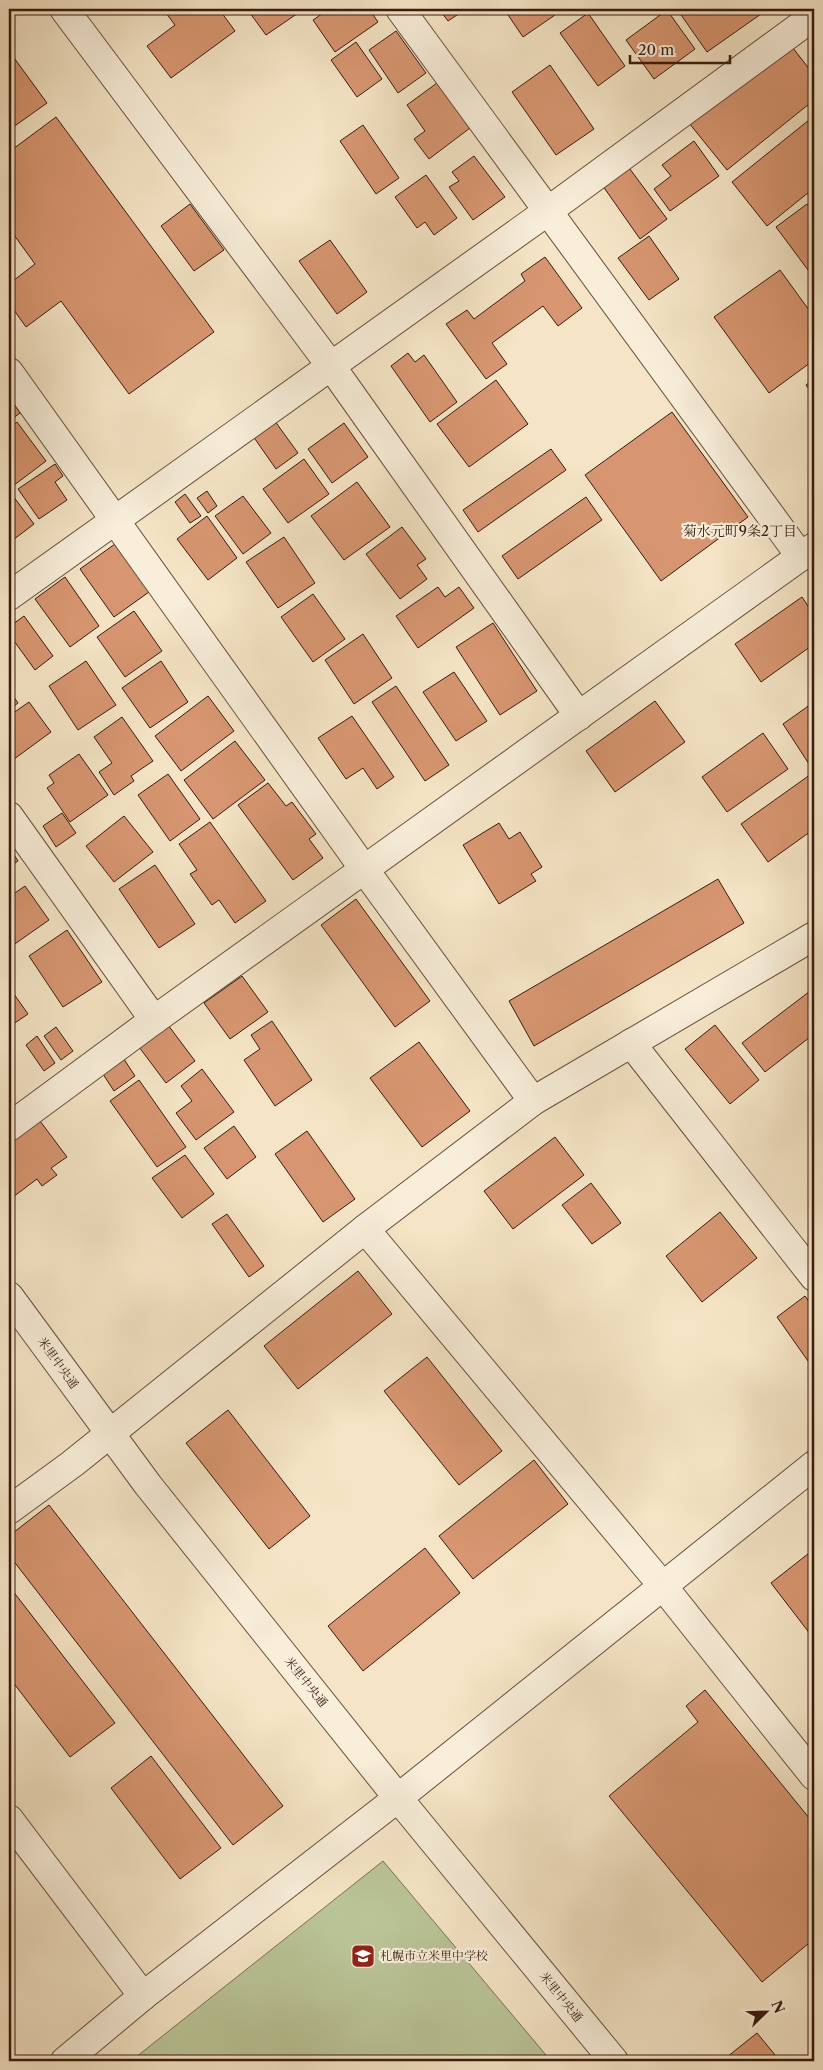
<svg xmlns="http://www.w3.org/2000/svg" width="823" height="2070" viewBox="0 0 823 2070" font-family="'Libre Caslon Text','Noto Serif JP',serif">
<rect width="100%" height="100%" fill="#f5e5c6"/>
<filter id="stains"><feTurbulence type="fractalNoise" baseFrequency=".004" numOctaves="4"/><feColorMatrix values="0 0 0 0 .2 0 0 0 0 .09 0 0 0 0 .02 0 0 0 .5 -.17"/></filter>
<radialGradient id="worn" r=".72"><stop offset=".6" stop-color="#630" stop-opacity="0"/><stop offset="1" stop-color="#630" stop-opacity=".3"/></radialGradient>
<path fill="#bac597" stroke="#7a7052" d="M383 1861 551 2061H131Z"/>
<g fill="#d79671" stroke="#391a0e">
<path d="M163 9H219L235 31 171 78 147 46 175 25Z"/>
<path d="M247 9H304L266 35Z"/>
<path d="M329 9H369L378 22 335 52 313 20Z"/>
<path d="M439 9H466L448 21Z"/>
<path d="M504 9H551L555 15 523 37Z"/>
<path d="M684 9H757L761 14 707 52 679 12Z"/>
<path d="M667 10 695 49 654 79 626 40Z"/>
<path d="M588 13 625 66 598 86 560 33Z"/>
<path d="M396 31 426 73 398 93 369 50Z"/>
<path d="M356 42 382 79 357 97 331 60Z"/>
<path d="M789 43 814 75V100L727 170 689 123Z"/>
<path d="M9 51 47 103 9 130Z"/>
<path d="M550 65 594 129 556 155 512 92Z"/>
<path d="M437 83 470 128 429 159 414 139 425 131 407 105Z"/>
<path d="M814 116V188L767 226 732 182Z"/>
<path d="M56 117 214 332 129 394 61 301 26 327 9 303V284L35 264 9 228V152Z"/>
<path d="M363 125 399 178 376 194 340 141Z"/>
<path d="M694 141 719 176 670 211 654 189 671 176 662 165Z"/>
<path d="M474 156 505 197 473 220 449 187 459 181 452 172Z"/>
<path d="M624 161 667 219 640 239 598 179Z"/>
<path d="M426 175 457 218 434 235 425 222 417 228 395 197Z"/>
<path d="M190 204 224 250 194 271 161 226Z"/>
<path d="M807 204 814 214V278L776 227Z"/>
<path d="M649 236 679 279 649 300 618 258Z"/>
<path d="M330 240 367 292 337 314 299 261Z"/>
<path d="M545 257 582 308 558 326 543 306 492 343 507 364 486 379 446 324 467 310 474 319 525 281 521 274Z"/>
<path d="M780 270 814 317V360L769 393 714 317Z"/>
<path d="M408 353 415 362 424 355 457 402 430 422 391 366Z"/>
<path d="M814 379V396L806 385Z"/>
<path d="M496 380 528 424 469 467 437 424Z"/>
<path d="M9 396 20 413 9 421Z"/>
<path d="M672 412 748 517 661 581 585 475Z"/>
<path d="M269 413 298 453 276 469 248 429Z"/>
<path d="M17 422 46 461 9 489V429Z"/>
<path d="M344 423 368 457 332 483 308 449Z"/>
<path d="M551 449 566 470 478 532 463 510Z"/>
<path d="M304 459 329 494 288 523 263 489Z"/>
<path d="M55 464 63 476 55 482 67 500 39 519 18 489Z"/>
<path d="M357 482 390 527 344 560 311 516Z"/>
<path d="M207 491 217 506 208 513 197 498Z"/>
<path d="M10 492 34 524 9 543V493Z"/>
<path d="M185 494 201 516 190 523 175 502Z"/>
<path d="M243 496 271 533 243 554 215 516Z"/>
<path d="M586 497 602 520 518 579 502 556Z"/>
<path d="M207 516 237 558 208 580 177 539Z"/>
<path d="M402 527 426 559 417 565 427 579 400 599 366 554Z"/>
<path d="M284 537 315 583 278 608 246 562Z"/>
<path d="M115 544 149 592 114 617 80 569Z"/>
<path d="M65 577 99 626 70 647 35 599Z"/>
<path d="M438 587 445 597 459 587 474 608 418 648 396 616Z"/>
<path d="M313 594 345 639 313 662 281 617Z"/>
<path d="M802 597 814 615V644L761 682 735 644Z"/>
<path d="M134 611 162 651 125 677 97 637Z"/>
<path d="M24 616 53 656 35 670 9 634V627Z"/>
<path d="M493 623 537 691 500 715 456 647Z"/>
<path d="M363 634 392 678 354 704 325 660Z"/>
<path d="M86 661 116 705 78 730 49 686Z"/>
<path d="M161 661 188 702 150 728 122 688Z"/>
<path d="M454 672 487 721 456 741 423 692Z"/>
<path d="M396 686 449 765 425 781 372 702Z"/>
<path d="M9 690 18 703 9 710Z"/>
<path d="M208 696 234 731 181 771 155 736Z"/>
<path d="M655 701 685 742 615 792 586 751Z"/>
<path d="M29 702 51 732 10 762 9 716Z"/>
<path d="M814 702V760L809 764 783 724Z"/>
<path d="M352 716 394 777 377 789 363 768 346 779 318 738Z"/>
<path d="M122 717 153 761 131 776 134 781 114 795 99 772 112 763 94 737Z"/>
<path d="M763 733 788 769 727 812 702 777Z"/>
<path d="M235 741 265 780 213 819 184 780Z"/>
<path d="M79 754 108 795 70 822 47 788 54 783 49 775Z"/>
<path d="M814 772V829L768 862 741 824Z"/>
<path d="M168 774 200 819 170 841 138 795Z"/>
<path d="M268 783 286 806 292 802 316 834 309 839 323 858 293 880 238 805Z"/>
<path d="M62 813 76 833 56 847 43 826Z"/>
<path d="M124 816 153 852 114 882 86 846Z"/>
<path d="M210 822 266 901 235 923 219 900 212 905 190 874 197 870 179 844Z"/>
<path d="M499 823 509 839 520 832 542 867 531 874 536 881 499 904 463 845Z"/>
<path d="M9 847 18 861 9 867Z"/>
<path d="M155 865 195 924 159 948 119 889Z"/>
<path d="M718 879 744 923 534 1046 509 1001Z"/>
<path d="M25 886 49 920 9 948V897Z"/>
<path d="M356 899 430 1001 395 1027 321 925Z"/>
<path d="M67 930 102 982 63 1007 29 956Z"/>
<path d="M242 976 268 1012 230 1039 204 1003Z"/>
<path d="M9 987 28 1014 9 1027Z"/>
<path d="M814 988V1034L765 1072 742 1043Z"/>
<path d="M165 1021 195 1061 166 1083 136 1043Z"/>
<path d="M272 1021 312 1080 275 1106 244 1060 260 1049 251 1035Z"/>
<path d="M715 1025 759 1080 730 1104 685 1049Z"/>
<path d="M56 1027 73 1051 61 1060 44 1036Z"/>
<path d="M37 1036 55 1063 44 1071 26 1045Z"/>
<path d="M419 1042 470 1111 422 1147 370 1078Z"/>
<path d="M118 1050 135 1076 114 1091 97 1065Z"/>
<path d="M202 1069 234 1112 196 1140 176 1113 192 1101 181 1086Z"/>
<path d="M139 1080 186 1147 157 1167 110 1101Z"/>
<path d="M37 1117 67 1157 51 1168 57 1175 42 1186 37 1179 9 1200V1138Z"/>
<path d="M234 1126 256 1157 227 1179 204 1148Z"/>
<path d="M307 1131 355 1199 323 1222 275 1154Z"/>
<path d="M555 1137 584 1175 513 1229 484 1191Z"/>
<path d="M185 1155 214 1194 182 1218 152 1178Z"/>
<path d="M591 1183 621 1223 592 1244 562 1205Z"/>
<path d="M720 1212 757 1258 702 1302 666 1256Z"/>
<path d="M227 1214 264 1266 249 1277 212 1224Z"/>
<path d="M358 1271 392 1314 298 1389 264 1346Z"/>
<path d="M805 1296 814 1309V1357L808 1361 777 1317Z"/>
<path d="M427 1357 502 1451 459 1485 384 1391Z"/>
<path d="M228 1410 310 1516 269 1549 186 1443Z"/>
<path d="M534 1460 568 1504 473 1579 439 1536Z"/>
<path d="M49 1505 283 1806 233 1845 9 1555V1536Z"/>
<path d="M425 1548 460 1593 363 1671 328 1626Z"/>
<path d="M813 1550 814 1552V1639L771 1583Z"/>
<path d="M9 1586 115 1723 70 1757 9 1677Z"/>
<path d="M705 1690 814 1824V1939L762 1982 609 1796 698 1722 686 1706Z"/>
<path d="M151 1756 221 1848 180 1879 111 1788Z"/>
<path d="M757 2033 780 2061H722Z"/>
</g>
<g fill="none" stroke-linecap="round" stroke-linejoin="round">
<g stroke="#684d3c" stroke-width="30">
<g id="minor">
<path d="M64 9 331 366 579 716"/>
<path d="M400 9 801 557"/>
<path d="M9 372 364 869 533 1101"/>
<path d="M9 596 548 211 814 16"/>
<path d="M9 816 154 1020"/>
<path d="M631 1043 814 1277"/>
<path d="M9 1127 154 1020 814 547"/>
<path d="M365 1229 662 1585 814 1776"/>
<path d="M9 1296 148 1485 398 1798 614 2061"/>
<path d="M9 1510 72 1464 365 1229 533 1101 814 936"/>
<path d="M9 1819 143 1996"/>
<path d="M65 2061 143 1996 398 1798 814 1465"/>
</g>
</g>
<use href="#minor" stroke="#f8eeda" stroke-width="28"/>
</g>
<defs>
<g id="school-square" transform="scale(1.25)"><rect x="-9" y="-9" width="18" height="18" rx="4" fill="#8f2418" stroke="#f8eeda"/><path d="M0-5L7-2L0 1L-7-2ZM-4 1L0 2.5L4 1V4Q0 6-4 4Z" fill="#fff"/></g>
</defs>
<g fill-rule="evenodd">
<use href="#school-square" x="363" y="1956"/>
</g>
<g text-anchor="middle" stroke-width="4.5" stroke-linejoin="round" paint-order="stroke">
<g font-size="12" fill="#391a0e" stroke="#f8eeda">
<text transform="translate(58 1363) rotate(54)" y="4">米里中央通</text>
<text transform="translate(306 1682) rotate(51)" y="4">米里中央通</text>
<text transform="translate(561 1997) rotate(51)" y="4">米里中央通</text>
</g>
<g font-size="12" fill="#391a0e" stroke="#f8eeda" text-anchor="start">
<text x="380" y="1960">札幌市立米里中学校</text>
</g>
<g font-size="14" fill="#391a0e" stroke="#f8eeda">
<text x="740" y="536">菊水元町9条2丁目</text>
</g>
</g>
<rect width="823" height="2070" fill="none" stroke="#f5e5c6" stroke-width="30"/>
<rect x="10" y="10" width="803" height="2050" fill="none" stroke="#391a0e" stroke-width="2.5"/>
<rect x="15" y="15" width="793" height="2040" fill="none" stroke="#391a0e"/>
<g transform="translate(766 2012) rotate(67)" stroke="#f8eeda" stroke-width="4" paint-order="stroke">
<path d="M0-4L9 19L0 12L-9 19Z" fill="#391a0e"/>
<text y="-8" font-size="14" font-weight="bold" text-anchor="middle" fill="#391a0e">N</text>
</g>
<path d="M630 55v8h100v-8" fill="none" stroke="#391a0e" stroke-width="2.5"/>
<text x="638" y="55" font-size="15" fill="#391a0e" stroke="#f8eeda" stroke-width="4" paint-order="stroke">20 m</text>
<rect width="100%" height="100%" filter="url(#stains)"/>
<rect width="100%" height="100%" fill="url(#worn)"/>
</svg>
